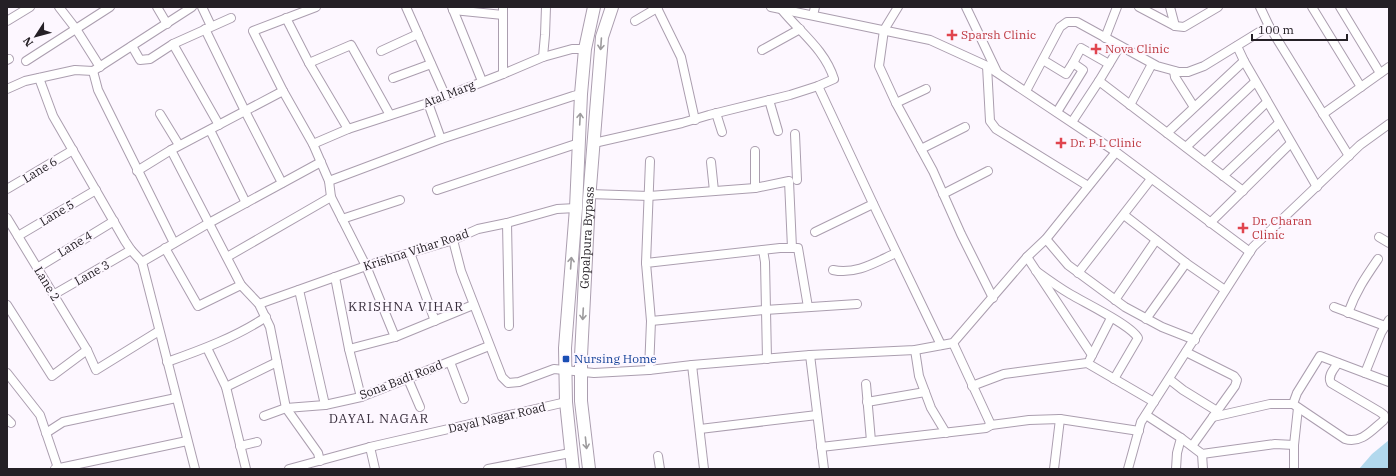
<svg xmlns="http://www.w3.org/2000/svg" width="1396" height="476" viewBox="0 0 1396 476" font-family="'IBM Plex Serif',serif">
<rect width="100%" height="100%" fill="#fdf7ff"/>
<path fill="#b2d8ed" d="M1389 440V469H1359L1372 454Z"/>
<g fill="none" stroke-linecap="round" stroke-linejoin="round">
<g stroke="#ab9eaf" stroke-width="10">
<g id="minor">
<path d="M59 7 76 29 100 67"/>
<path d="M157 7 167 24"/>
<path d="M202 7 211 26"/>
<path d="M316 7 253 31 283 91 313 144 329 181 331 197 366 266 395 337"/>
<path d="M406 7 445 95"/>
<path d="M452 7 482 81"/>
<path d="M658 7 657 8 681 57 695 120"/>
<path d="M771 7 930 40 987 66 1116 152 1250 252"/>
<path d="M898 7 884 30 879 66 896 103 933 171 961 234 993 298"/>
<path d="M966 7 997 72"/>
<path d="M1139 7 1175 26 1184 27 1218 7"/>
<path d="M1170 7 1175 26"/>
<path d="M1260 7 1269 26 1349 156"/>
<path d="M1312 7 1361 87"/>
<path d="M1340 7 1380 73"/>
<path d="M453 10 503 15"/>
<path d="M813 15 815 7"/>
<path d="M286 18 309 63 348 129"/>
<path d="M7 21 30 7"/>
<path d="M635 21 657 8"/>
<path d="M205 29 245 111 282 183"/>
<path d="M1105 38 1117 7"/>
<path d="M173 44 219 125"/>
<path d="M132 46 140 60 150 59 173 44 231 18"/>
<path d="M1237 46 1244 61 1317 187"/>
<path d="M762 50 800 29"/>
<path d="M381 51 418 34"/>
<path d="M543 57 545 35 546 7"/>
<path d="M7 60 9 59"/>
<path d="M1043 60 1066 74 1073 63 1083 70 1057 112"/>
<path d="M26 61 110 7"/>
<path d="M309 63 351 45 390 115"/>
<path d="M1073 63 1081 48 1109 64"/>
<path d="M987 66 990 121 996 129 1088 186"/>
<path d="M93 71 98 90 174 243"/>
<path d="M1174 71 1175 77 1194 107"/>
<path d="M503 74V7"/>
<path d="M39 78 53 116 125 241 131 250 142 262 195 469"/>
<path d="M393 78 431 64"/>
<path d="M1099 81 1120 46"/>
<path d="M818 86 877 212 941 345"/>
<path d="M7 89 25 81 75 70 93 71 192 7"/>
<path d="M1026 91 1060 27 1067 22H1077L1157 66 1179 72H1188L1204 66 1269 26"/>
<path d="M769 100 778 131"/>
<path d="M428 103 441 139"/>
<path d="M896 103 926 89"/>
<path d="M1130 105 1152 64"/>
<path d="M716 113 722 132"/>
<path d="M160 114 179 145"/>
<path d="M1323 114 1389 67"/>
<path d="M1072 122 1099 81 1243 191"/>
<path d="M210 130 246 203"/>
<path d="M1167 133 1244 61"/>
<path d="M795 134 797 180"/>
<path d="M594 143 682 123 709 115 790 95 818 86 834 79C825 50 801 33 782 10"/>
<path d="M313 144 348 129 428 103 503 74 543 57 572 49H585"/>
<path d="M1186 147 1255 82"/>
<path d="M921 149 965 127"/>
<path d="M171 150 241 285 259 304 270 327 286 408 318 453 320 461"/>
<path d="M755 151V188"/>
<path d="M711 162 714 191"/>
<path d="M1205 162 1267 102"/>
<path d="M137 171 171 150 283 91"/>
<path d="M1223 176 1279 123"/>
<path d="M329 181 441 139 573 96 581 94"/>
<path d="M7 189 73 150"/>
<path d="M437 190 579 143"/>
<path d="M589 194 649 196 755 188 789 181 792 248"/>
<path d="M943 194 988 171"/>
<path d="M1124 215 1186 263 1225 290"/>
<path d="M7 218 87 350 96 370 159 331"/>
<path d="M342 219 400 200"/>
<path d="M507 223 509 326"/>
<path d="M1210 223 1291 143"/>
<path d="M815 232 873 204"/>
<path d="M18 236 96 190"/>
<path d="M1379 237 1389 243"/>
<path d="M1046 239 1068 265 1125 307 1162 327 1195 340"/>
<path d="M453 240 461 271 502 377 508 383 519 382 554 369 594 373 649 370 692 365 810 355 915 350 953 343 1027 257 1046 239 1116 152"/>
<path d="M165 248 198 306 241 285"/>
<path d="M763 250 765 262 767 359"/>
<path d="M410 253 435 321"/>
<path d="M227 257 331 197"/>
<path d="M1027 257 1092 355"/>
<path d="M142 262 209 223 321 162"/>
<path d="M646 263 650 161"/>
<path d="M37 268 114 221"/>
<path d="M833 270C856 275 876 262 896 253"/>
<path d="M1036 271C1047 279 1058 287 1070 294 1085 303 1131 325 1138 338L1114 379"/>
<path d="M1078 273 1151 179"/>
<path d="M335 277 349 349 361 397"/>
<path d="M299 290 325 405"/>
<path d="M53 295 131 250"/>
<path d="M1115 300 1156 240"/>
<path d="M259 304 366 266 453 240 478 229 507 223 557 209 576 208"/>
<path d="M7 305 52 376 87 350"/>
<path d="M1334 307 1385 326"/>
<path d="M1348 313C1356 291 1365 278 1378 259"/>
<path d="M1146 319 1186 263"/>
<path d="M651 321 765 310 857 304"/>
<path d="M953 343 991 425"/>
<path d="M207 348 226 387 246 469"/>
<path d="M349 349 395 337 473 305"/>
<path d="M915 350 919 376 931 408 946 433"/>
<path d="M1186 352 1234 376 1237 380 1235 386 1192 446"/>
<path d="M810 355 824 469"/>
<path d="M1090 359 1111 318"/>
<path d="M167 362C201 350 236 337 266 317"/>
<path d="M450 362 464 399"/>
<path d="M692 365 704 469"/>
<path d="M649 370 651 321 646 263 780 248H798L808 307"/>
<path d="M7 373 40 415 58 468"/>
<path d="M1365 373 1381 333 1389 320"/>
<path d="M408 379 420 407"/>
<path d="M1169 379 1183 390 1217 411"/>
<path d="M866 384 871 441"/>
<path d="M972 386 1004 374 1087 363 1154 402"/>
<path d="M226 387 277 362"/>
<path d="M867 402 925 392"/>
<path d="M1293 404 1345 439C1361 444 1372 430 1383 421L1385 418 1384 415 1380 412 1331 383C1327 376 1334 369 1338 363"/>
<path d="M1146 415 1181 438 1177 453 1176 469"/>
<path d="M264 416 286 408 325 405 361 397 489 346"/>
<path d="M1213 417 1270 404H1293L1297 393 1320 356 1389 382"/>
<path d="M7 419 11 423"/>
<path d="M700 429 817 415"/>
<path d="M46 433 63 422 176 398"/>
<path d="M1181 438 1202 454 1275 444 1294 445"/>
<path d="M240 446 257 442"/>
<path d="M370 447 375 469"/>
<path d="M821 447 986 428 991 425 1029 420 1060 419 1139 431"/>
<path d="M1202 454 1203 469"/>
<path d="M658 456 660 469"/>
<path d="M55 469 187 441"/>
<path d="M289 469 370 447 566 402"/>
<path d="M488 469 570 453"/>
<path d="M1054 469 1060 419"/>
<path d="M1128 469 1141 422 1253 247 1360 145 1389 124"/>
<path d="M1294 469V445L1298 408"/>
</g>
</g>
<g stroke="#ab9eaf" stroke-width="14">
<g id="primary">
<path d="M573 469 566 402 565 348 576 208 581 94 585 49 594 7"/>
<path id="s1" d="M589 469 581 401V356L589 200 602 37 612 7"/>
</g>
</g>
<use href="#minor" stroke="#fff" stroke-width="8"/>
<use href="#primary" stroke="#fff" stroke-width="12"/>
</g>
<defs><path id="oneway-shaft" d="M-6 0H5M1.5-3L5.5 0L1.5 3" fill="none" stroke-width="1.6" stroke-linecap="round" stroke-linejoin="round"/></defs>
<g stroke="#9d9b9d">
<use href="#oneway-shaft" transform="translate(601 44) rotate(94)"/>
<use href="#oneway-shaft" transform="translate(580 119) rotate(-87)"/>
<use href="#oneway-shaft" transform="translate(571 263) rotate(-86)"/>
<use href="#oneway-shaft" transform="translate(583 314) rotate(93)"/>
<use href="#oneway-shaft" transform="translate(586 443) rotate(84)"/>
</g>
<g fill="#e0444e" stroke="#fdf7ff" stroke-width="1.5">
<path d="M950 29h4v4h4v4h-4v4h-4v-4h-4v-4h4z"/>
<path d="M1094 43h4v4h4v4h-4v4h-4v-4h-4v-4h4z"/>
<path d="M1059 137h4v4h4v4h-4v4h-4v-4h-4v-4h4z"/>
<path d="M1241 222h4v4h4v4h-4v4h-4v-4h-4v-4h4z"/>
</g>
<rect fill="#1a4fb4" stroke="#fdf7ff" stroke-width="1.5" x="562" y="355" width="8" height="8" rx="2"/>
<g text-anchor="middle" stroke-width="4" stroke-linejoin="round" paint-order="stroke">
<g font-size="12" fill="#be3a42" stroke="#fdf7ff" text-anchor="start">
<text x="961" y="39">Sparsh Clinic</text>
<text x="1105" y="53">Nova Clinic</text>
<text x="1070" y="147">Dr. P L Clinic</text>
<text x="1252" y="225">Dr. Charan<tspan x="1252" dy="14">Clinic</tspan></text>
</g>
<g font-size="12" fill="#252026" stroke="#fdf7ff">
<text transform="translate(449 94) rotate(-21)" y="4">Atal Marg</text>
<text transform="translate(40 170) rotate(-31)" y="4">Lane 6</text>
<text transform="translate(57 213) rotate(-31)" y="4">Lane 5</text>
<text dy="4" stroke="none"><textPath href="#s1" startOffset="232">Gopalpura Bypass</textPath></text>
<text transform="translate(75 244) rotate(-31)" y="4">Lane 4</text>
<text transform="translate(416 250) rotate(-18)" y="4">Krishna Vihar Road</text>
<text transform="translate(92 273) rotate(-29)" y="4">Lane 3</text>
<text transform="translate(47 284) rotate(59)" y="4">Lane 2</text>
<text transform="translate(401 380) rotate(-21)" y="4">Sona Badi Road</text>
<text transform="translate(497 418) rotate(-13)" y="4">Dayal Nagar Road</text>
</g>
<g font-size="12" fill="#164399" stroke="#fdf7ff" text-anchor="start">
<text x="574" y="363">Nursing Home</text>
</g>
<g font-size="13" letter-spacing="1" fill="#382e3c" stroke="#fdf7ff">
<text x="406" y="311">KRISHNA VIHAR</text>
<text x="379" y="423">DAYAL NAGAR</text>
</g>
</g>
<rect width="1396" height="476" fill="none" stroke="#252026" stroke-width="16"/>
<g transform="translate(36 36) rotate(234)" stroke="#fdf7ff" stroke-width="3" paint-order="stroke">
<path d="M0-3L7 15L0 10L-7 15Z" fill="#252026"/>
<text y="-6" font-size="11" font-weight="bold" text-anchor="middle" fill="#252026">N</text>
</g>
<path d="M1252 34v6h95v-6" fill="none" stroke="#252026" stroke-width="2"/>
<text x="1258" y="34" font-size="12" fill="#252026" stroke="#fdf7ff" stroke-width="3" paint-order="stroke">100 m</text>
</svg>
